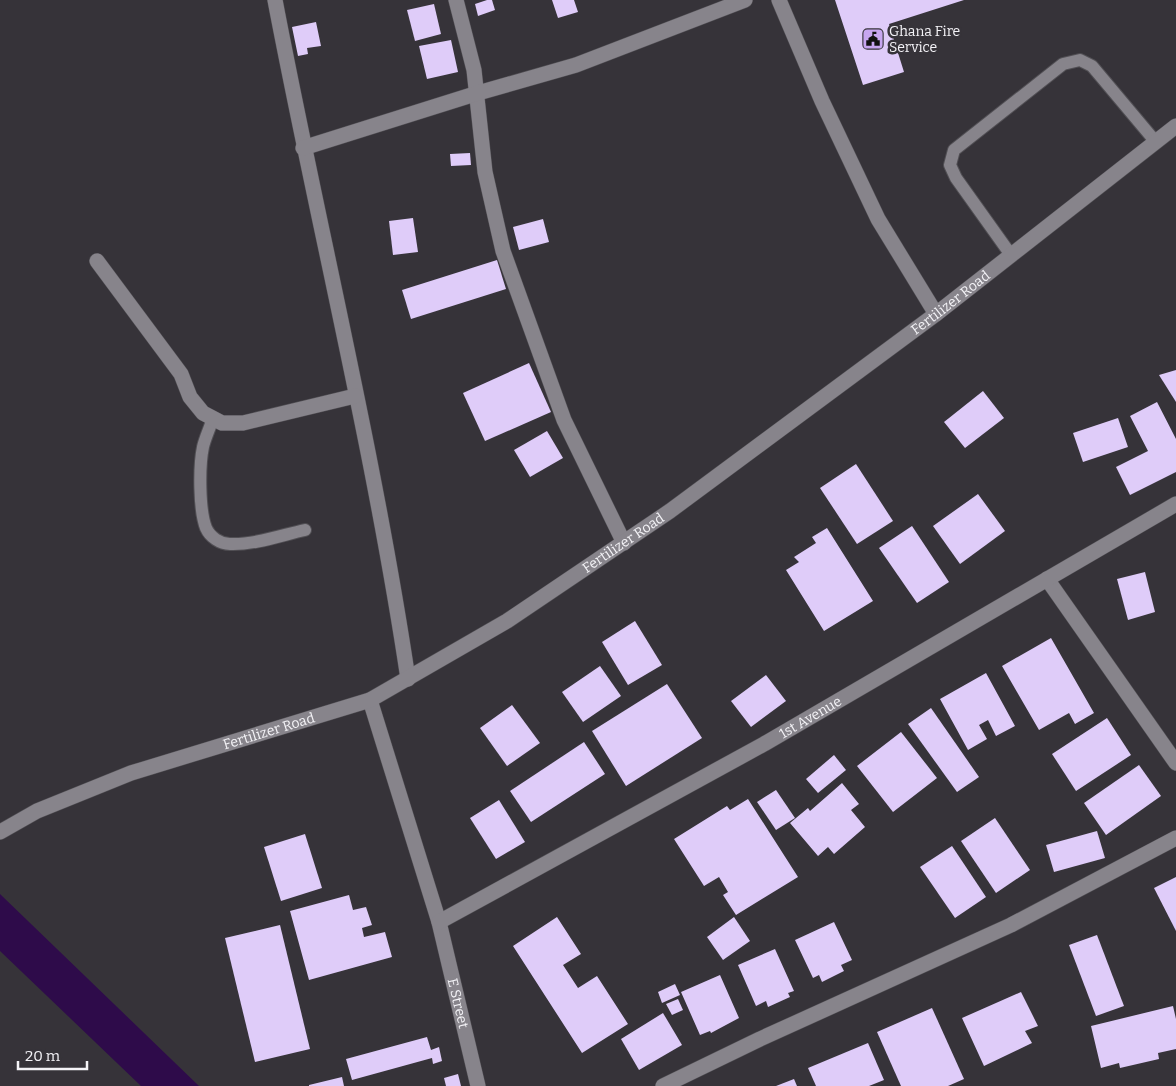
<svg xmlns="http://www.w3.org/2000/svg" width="1176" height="1086" viewBox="0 0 1176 1086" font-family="Bitter,serif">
<rect width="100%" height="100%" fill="#363339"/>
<path fill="#2e0b4a" d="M0 894 199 1086H141L0 951Z"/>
<g fill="#dfccf9">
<path d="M487 0H492L495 10 478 16 475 4Z"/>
<path d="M552 0H574L578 12 558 18Z"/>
<path d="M835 0H964L889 24 904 72 863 85Z"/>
<path d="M434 4 441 34 415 41 407 10Z"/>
<path d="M316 22 321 46 307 48 308 54 298 56 292 27Z"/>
<path d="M451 40 458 72 427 79 419 46Z"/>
<path d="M470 153 471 165 451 166 450 154Z"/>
<path d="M413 218 418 252 393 255 389 221Z"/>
<path d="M543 219 549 242 519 250 513 227Z"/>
<path d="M497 260 506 289 411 319 402 290Z"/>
<path d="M529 363 551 412 485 441 463 393Z"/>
<path d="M1176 370V402L1159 375Z"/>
<path d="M983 391 1004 418 965 448 944 422Z"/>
<path d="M1157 402 1176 439V472L1130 495 1116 467 1148 451 1130 416Z"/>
<path d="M1118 418 1128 447 1083 462 1073 433Z"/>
<path d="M547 431 563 458 530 477 514 450Z"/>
<path d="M856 464 893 521 857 544 820 488Z"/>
<path d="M978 494 1005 531 960 564 933 526Z"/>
<path d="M912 526 949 582 917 603 879 548Z"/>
<path d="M827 528 873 601 824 631 786 570 799 562 794 557 816 543 812 537Z"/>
<path d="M1145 572 1155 612 1128 620 1117 579Z"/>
<path d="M635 621 662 665 628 685 602 642Z"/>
<path d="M1051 638 1094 713 1075 724 1069 713 1039 730 1002 666Z"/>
<path d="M600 666 621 696 583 722 562 692Z"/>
<path d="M986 673 1015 726 996 736 988 720 979 725 987 739 968 750 940 699Z"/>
<path d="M766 675 786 701 751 727 731 701Z"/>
<path d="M667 684 702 738 626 786 592 731Z"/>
<path d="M512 705 540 743 507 766 480 728Z"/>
<path d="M931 708 979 777 957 792 908 724Z"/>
<path d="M1107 718 1131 755 1076 791 1052 754Z"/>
<path d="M901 732 937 778 893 812 857 766Z"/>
<path d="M584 742 605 774 531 822 510 791Z"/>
<path d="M834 755 846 770 818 793 806 779Z"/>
<path d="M1139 765 1161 796 1106 835 1084 803Z"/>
<path d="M842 783 859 804 851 810 865 827 834 854 828 847 818 856 790 823 808 808 810 811Z"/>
<path d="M776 790 795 818 776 830 757 802Z"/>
<path d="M748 799 798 877 736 915 723 895 728 892 719 877 704 886 674 839 727 806 730 810Z"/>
<path d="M499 800 525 842 496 859 470 818Z"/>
<path d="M995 818 1030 870 996 893 961 841Z"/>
<path d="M1097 831 1105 858 1054 872 1046 845Z"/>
<path d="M305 834 322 888 281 901 264 847Z"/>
<path d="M952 846 986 897 955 918 920 867Z"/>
<path d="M1176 877V931L1154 888Z"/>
<path d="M349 895 353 910 366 907 372 925 362 928 364 937 385 932 392 957 309 980 290 911Z"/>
<path d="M557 917 581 954 563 965 578 988 597 976 628 1024 582 1053 513 946Z"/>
<path d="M734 917 750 941 723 960 707 937Z"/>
<path d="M834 922 852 960 841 965 844 971 822 982 819 975 813 978 795 940Z"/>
<path d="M280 925 310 1049 255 1062 225 938Z"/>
<path d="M1097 935 1124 1006 1096 1016 1069 945Z"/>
<path d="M775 949 794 991 788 993 790 997 768 1007 766 1001 756 1006 738 965Z"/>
<path d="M720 975 739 1018 711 1033 710 1031 700 1035 681 992Z"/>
<path d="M675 984 680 995 662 1003 658 992Z"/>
<path d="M1021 992 1038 1026 1025 1031 1032 1043 984 1066 962 1018Z"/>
<path d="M678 999 683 1010 672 1015 666 1004Z"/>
<path d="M1173 1006 1176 1019V1049L1158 1053 1159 1059 1120 1068 1119 1063 1101 1068 1091 1026Z"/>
<path d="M932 1008 964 1079 948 1086H901L877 1032Z"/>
<path d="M663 1013 682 1045 639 1070 621 1039Z"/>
<path d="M427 1037 431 1050 439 1047 442 1061 433 1064 432 1058 352 1080 346 1059Z"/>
<path d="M868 1043 884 1080 869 1086H816L808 1068Z"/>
<path d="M458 1074 461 1086H446L444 1078Z"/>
<path d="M342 1077 344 1086H309V1085Z"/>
<path d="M794 1079 797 1086H776Z"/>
</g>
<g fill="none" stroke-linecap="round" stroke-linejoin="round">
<g stroke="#514f54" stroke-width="14">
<g id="lane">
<path d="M1011 255 956 178 950 165 954 150 1063 64 1080 60 1092 66 1155 141"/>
<path d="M213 418C210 428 205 438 203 447 199 466 199 510 206 528 210 537 220 544 230 544 254 545 282 535 305 530"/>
</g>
</g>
<g stroke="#514f54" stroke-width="16">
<g id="street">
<path d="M275 0C318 226 374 451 408 679"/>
<path d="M456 0 474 70 485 172 503 251 564 420 624 543"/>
<path d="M779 0 822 101 878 219 936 314"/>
<path d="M303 148 478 93 576 65 745 0"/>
<path d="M97 261 181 374 190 397 203 413 222 423H243L355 396"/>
<path d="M1047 579 1176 763"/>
<path id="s1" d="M370 700 439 922 478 1086"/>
<path id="s2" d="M0 832 37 811 131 773 370 700 507 621 670 511 936 314 1176 126"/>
<path id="s3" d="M439 922 764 744 1176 504"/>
<path d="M663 1086 760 1039 1011 925 1176 838"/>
</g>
</g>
<use href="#lane" stroke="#87848b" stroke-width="12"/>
<use href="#street" stroke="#87848b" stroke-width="15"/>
</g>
<defs>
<g id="civic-square" transform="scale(1.125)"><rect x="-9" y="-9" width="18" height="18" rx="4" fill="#c7a6f0" stroke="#363339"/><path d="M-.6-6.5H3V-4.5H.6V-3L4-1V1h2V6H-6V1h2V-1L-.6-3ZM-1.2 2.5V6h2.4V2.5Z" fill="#111"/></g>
</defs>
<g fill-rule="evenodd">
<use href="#civic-square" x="873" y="39"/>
</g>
<g text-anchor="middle" stroke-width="5" stroke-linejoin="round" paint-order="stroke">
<g font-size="14" fill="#f4f3f7" stroke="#363339" text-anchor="start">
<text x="889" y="36">Ghana Fire<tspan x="889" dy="16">Service</tspan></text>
</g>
<g font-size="14" fill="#f4f3f7" stroke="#363339">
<text dy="5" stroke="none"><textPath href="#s2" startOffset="1098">Fertilizer Road</textPath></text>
<text dy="5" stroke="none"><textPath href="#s2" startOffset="692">Fertilizer Road</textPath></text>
<text dy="5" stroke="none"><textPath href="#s3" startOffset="424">1st Avenue</textPath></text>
<text dy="5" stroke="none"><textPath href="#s2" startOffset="288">Fertilizer Road</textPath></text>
<text dy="5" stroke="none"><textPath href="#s1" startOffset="316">E Street</textPath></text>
</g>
</g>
<path d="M18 1061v8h69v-8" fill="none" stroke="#f4f3f7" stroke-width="2.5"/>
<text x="25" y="1061" font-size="15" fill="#f4f3f7" stroke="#363339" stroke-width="4" paint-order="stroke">20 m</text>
</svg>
